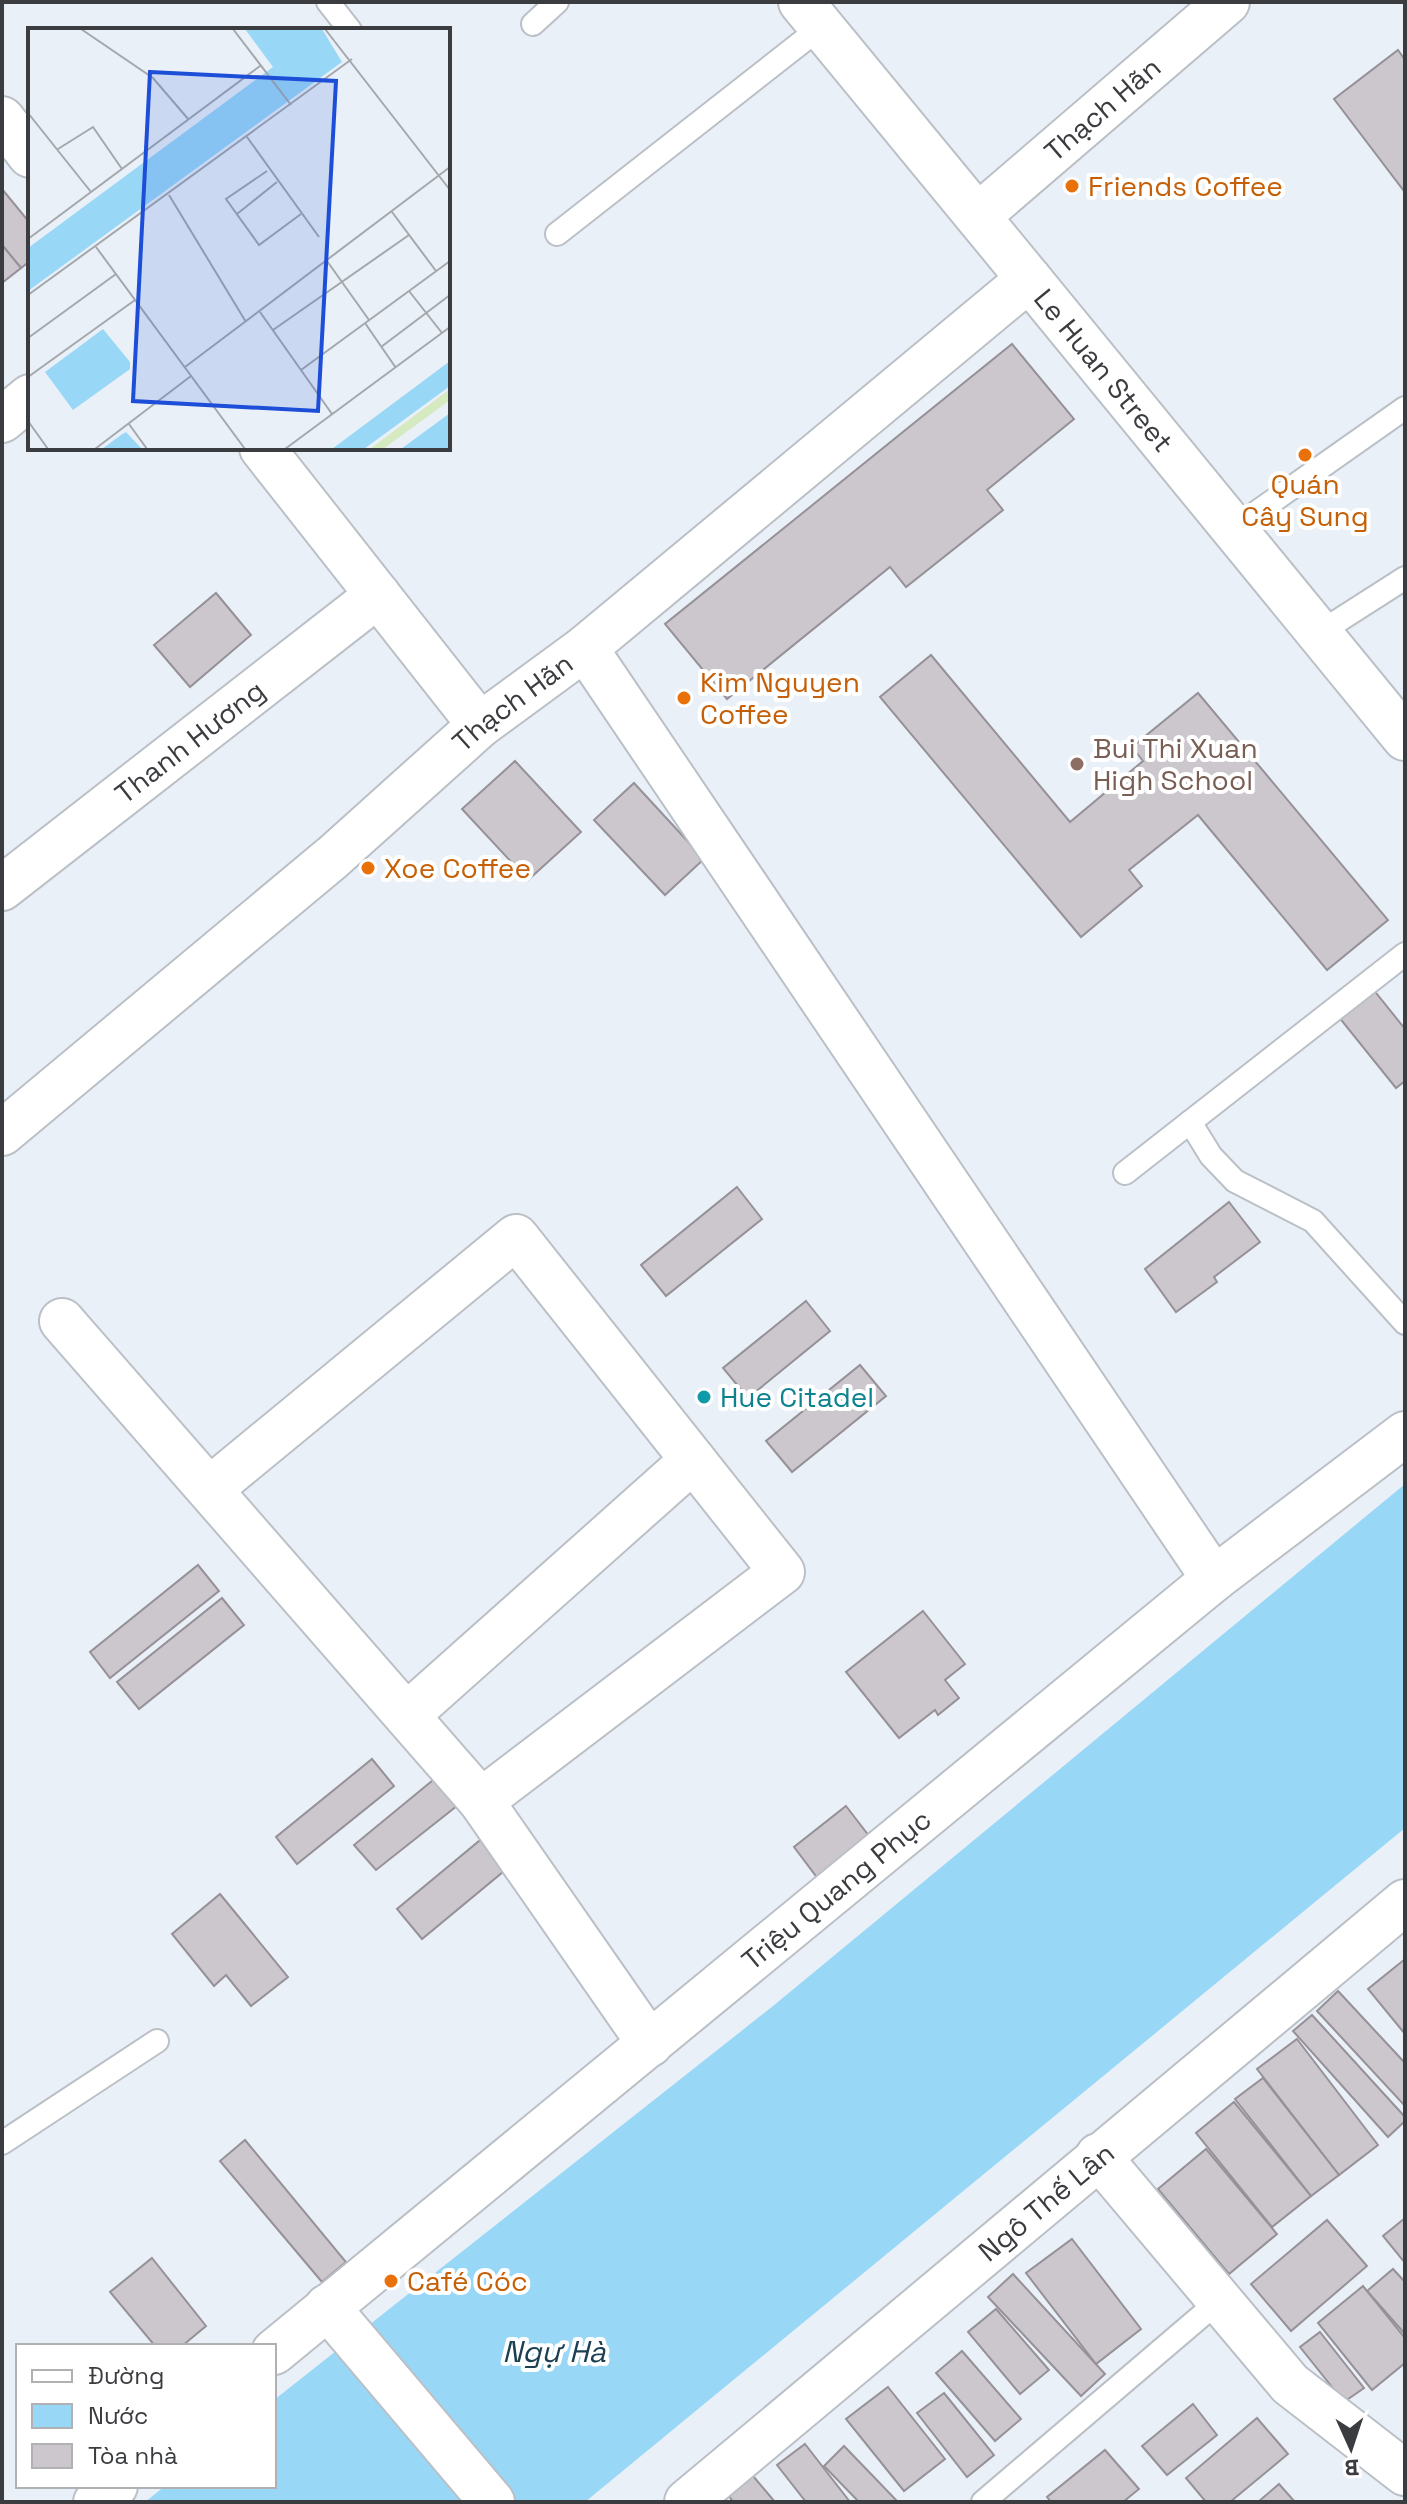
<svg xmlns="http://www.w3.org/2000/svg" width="1407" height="2504" viewBox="0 0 1407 2504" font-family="'Space Grotesk',sans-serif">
<rect width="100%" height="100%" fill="#eaf0f7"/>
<path fill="#99d7f7" d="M1405 1484V1828L585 2502H145L165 2486H274V2400L773 2006Z"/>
<g fill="#ccc7cd" stroke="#969198" stroke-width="2">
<path d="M1398 50 1405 60 1404 191 1334 99Z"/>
<path d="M2 189 30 223V261L21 268 2 245Z"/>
<path d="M2 245 21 268 2 283Z"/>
<path d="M1012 344 1074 419 987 490 1003 510 906 587 890 567 727 699 665 624Z"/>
<path d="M216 593 251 635 190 687 154 645Z"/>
<path d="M931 655 1070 822 1143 761 1132 747 1198 693 1388 920 1327 970 1198 815 1129 870 1142 886 1081 937 880 697Z"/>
<path d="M515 761 581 832 528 880 462 809Z"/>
<path d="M634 783 704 859 665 895 594 820Z"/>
<path d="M1373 989 1405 1029V1081L1396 1088 1338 1016Z"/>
<path d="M737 1187 762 1219 666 1296 641 1265Z"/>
<path d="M1229 1202 1260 1242 1214 1277 1217 1282 1176 1312 1145 1269Z"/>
<path d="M806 1301 830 1331 748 1398 723 1368Z"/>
<path d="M860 1365 886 1396 792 1472 766 1441Z"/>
<path d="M198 1565 219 1591 110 1678 90 1652Z"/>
<path d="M222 1598 244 1625 139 1709 117 1682Z"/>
<path d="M923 1611 965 1664 945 1680 959 1698 938 1715 935 1710 899 1738 846 1672Z"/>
<path d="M372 1759 394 1786 297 1864 276 1837Z"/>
<path d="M455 1762 477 1790 376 1870 354 1845Z"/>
<path d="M846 1806 889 1862 819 1880 794 1847Z"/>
<path d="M502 1822 527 1852 422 1939 397 1909Z"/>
<path d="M220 1894 288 1977 251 2006 226 1975 214 1986 172 1934Z"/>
<path d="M1405 1959V2034L1368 1989Z"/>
<path d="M1338 1991 1405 2063V2106L1317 2011Z"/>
<path d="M1312 2015 1405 2117V2121L1388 2137 1293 2031Z"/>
<path d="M1297 2039 1378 2145 1339 2175 1257 2069Z"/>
<path d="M1263 2078 1339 2175 1311 2196 1235 2099Z"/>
<path d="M1234 2102 1311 2196 1272 2227 1196 2133Z"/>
<path d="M245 2140 346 2262 322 2282 220 2161Z"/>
<path d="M1206 2149 1277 2234 1229 2274 1158 2189Z"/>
<path d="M1405 2218V2263L1383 2236Z"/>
<path d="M1327 2220 1367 2266 1291 2331 1251 2284Z"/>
<path d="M1072 2239 1141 2329 1096 2364 1026 2273Z"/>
<path d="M152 2258 206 2326 182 2346H155L110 2292Z"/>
<path d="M1393 2269 1405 2282V2334L1367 2291Z"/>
<path d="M1013 2274 1105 2374 1081 2396 988 2297Z"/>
<path d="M1363 2286 1405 2338V2363L1372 2390 1318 2323Z"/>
<path d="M996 2309 1049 2370 1020 2394 968 2332Z"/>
<path d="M1320 2332 1364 2388 1344 2402 1300 2347Z"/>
<path d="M962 2351 1021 2419 995 2441 936 2373Z"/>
<path d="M888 2387 945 2459 904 2491 846 2419Z"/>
<path d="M944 2393 994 2455 967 2477 917 2413Z"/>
<path d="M1193 2404 1217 2435 1167 2475 1142 2446Z"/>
<path d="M1257 2418 1288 2454 1230 2502H1206L1186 2478Z"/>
<path d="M805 2444 850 2502H806L777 2465Z"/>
<path d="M844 2446 898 2502H859L824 2466Z"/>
<path d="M1105 2450 1139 2489 1123 2502H1051L1047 2497Z"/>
<path d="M753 2476 775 2502H733L729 2496Z"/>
<path d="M1279 2484 1295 2502H1258Z"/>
</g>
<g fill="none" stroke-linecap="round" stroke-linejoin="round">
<g stroke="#bbc0c7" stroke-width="26">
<g id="service">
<path d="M328 2 350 30"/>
<path d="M533 24 557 2"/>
<path d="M557 234 821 27"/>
<path d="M1233 529 1405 408"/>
<path d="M1319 633 1405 578"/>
<path d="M1190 1122 1211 1156 1235 1181 1313 1221 1405 1323"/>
<path d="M1125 1173 1405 954"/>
<path d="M2 2143 157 2041"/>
<path d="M983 2502 1220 2300"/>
</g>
</g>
<g stroke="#bbc0c7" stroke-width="48">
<g id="minor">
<path d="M2 119 30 155"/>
<path id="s1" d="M1029 279 1405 738"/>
<path d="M2 420 30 397"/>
<path d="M262 448 480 725"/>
<path d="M585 648 1214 1579"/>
<path id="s2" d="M2 888 378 595"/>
<path d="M62 1321 481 1801 650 2044"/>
<path d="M210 1489 516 1237 782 1572 481 1801"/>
<path d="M407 1715 693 1460"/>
<path d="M1098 2156 1290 2384 1405 2473"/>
<path d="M327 2307 492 2502"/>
<path id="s3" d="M274 2352 1214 1579 1405 1434"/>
<path d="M96 2502 115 2486"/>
<path id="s4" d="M687 2502 1405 1902"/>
</g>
</g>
<g stroke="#bbc0c7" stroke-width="48">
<g id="tertiary">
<path id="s5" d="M978 216 1227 2"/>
<path id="s6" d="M2 1133 333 857 480 725 585 648 1029 279 801 2"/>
</g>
</g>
<use href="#service" stroke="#fff" stroke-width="22"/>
<use href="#minor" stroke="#fff" stroke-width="44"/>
<use href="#tertiary" stroke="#fff" stroke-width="44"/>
</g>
<g fill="#e8710a" stroke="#fff" stroke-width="3">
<circle cx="1072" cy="186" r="8"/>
<circle cx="1305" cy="455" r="8"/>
<circle cx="684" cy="698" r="8"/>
<circle cx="368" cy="868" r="8"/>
<circle cx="391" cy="2281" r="8"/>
</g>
<circle fill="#8d6e63" stroke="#fff" stroke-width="3" cx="1077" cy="764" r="8"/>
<circle fill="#0f9aa8" stroke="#fff" stroke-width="3" cx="704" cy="1397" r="8"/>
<g text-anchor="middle" stroke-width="8" stroke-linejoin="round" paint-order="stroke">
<g font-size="28" fill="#3a3c3f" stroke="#fff">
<text dy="10" stroke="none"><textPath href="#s5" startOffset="164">Thạch Hãn</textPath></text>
<text dy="10" stroke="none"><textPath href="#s1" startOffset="118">Le Huan Street</textPath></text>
<text dy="10" stroke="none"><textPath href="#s6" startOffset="668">Thạch Hãn</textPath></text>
<text dy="10" stroke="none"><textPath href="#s2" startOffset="238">Thanh Hương</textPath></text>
<text dy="10" stroke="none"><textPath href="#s3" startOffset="728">Triệu Quang Phục</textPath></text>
<text dy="10" stroke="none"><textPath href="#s4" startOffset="468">Ngô Thế Lân</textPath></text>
</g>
<g font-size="28" fill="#c56008" stroke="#fff" text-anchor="start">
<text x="1088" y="196">Friends Coffee</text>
<text x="1305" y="494" text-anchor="middle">Quán<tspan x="1305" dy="32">Cây Sung</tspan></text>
<text x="700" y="692">Kim Nguyen<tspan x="700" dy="32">Coffee</tspan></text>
<text x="384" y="878">Xoe Coffee</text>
<text x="407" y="2291">Café Cóc</text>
</g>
<g font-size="28" fill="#785e54" stroke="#fff" text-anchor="start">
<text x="1093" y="758">Bui Thi Xuan<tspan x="1093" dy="32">High School</tspan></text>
</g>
<g font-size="28" fill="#0d838f" stroke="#fff" text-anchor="start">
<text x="720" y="1407">Hue Citadel</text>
</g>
<g font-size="30" font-style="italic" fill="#1c4051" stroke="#fff">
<text x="554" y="2362">Ngự Hà</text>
</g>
</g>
<g transform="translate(28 28)">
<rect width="422" height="422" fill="#eaf0f7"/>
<path d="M422 361V372L355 421H342Z" fill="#d5eabe"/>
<path d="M217 1H294L314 34 0 263V220L245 39ZM75 301 102 334V341L45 382 17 344ZM422 333V358L336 421H304ZM422 385V421H373ZM98 404 114 421H74L93 407Z" fill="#99d7f7"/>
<path fill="none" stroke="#a4a8ad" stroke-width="2" d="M53 1 125 50 161 92M205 1 263 77M297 1 422 162M0 85 63 164M219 109 291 209M30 121 65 99 94 141M239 143 198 171 231 217 273 186M141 167 218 294M364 184 408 243M209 186 249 154M0 211 232 38M68 219 217 421M299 233 341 292M381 263 414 305M0 267 324 31M232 284 304 386M337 295 368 340M245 302 381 207M0 310 88 246M353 319 422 267M157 339 422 139M273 342 422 233M0 349 107 272M0 393 20 421M101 396 119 421M67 421 163 348M257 421 422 299"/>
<path fill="#1d4ed8" fill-opacity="0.15" stroke="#1d4ed8" stroke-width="4" d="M122 44 308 53 290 383 105 373Z"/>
<rect width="422" height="422" fill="none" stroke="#3a3c3f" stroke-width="4"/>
</g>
<rect width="1407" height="2504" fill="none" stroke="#3a3c3f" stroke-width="8"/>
<rect x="16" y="2344" width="260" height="144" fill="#ffffff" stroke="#b0b1b2" stroke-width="2"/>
<rect x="32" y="2370" width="40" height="12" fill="#ffffff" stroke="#b0b1b2" stroke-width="2"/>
<text x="88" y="2384" font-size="24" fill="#3a3c3f">Đường</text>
<rect x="32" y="2404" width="40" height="24" fill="#99d7f7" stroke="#b0b1b2" stroke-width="2"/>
<text x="88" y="2424" font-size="24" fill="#3a3c3f">Nước</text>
<rect x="32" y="2444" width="40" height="24" fill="#ccc7cd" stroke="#b0b1b2" stroke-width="2"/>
<text x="88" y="2464" font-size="24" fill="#3a3c3f">Tòa nhà</text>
<g transform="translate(1351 2448) rotate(177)" stroke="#ffffff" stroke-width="6" paint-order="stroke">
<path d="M0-6L14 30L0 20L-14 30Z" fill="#3a3c3f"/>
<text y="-12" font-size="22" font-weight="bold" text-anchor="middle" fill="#3a3c3f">B</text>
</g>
</svg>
